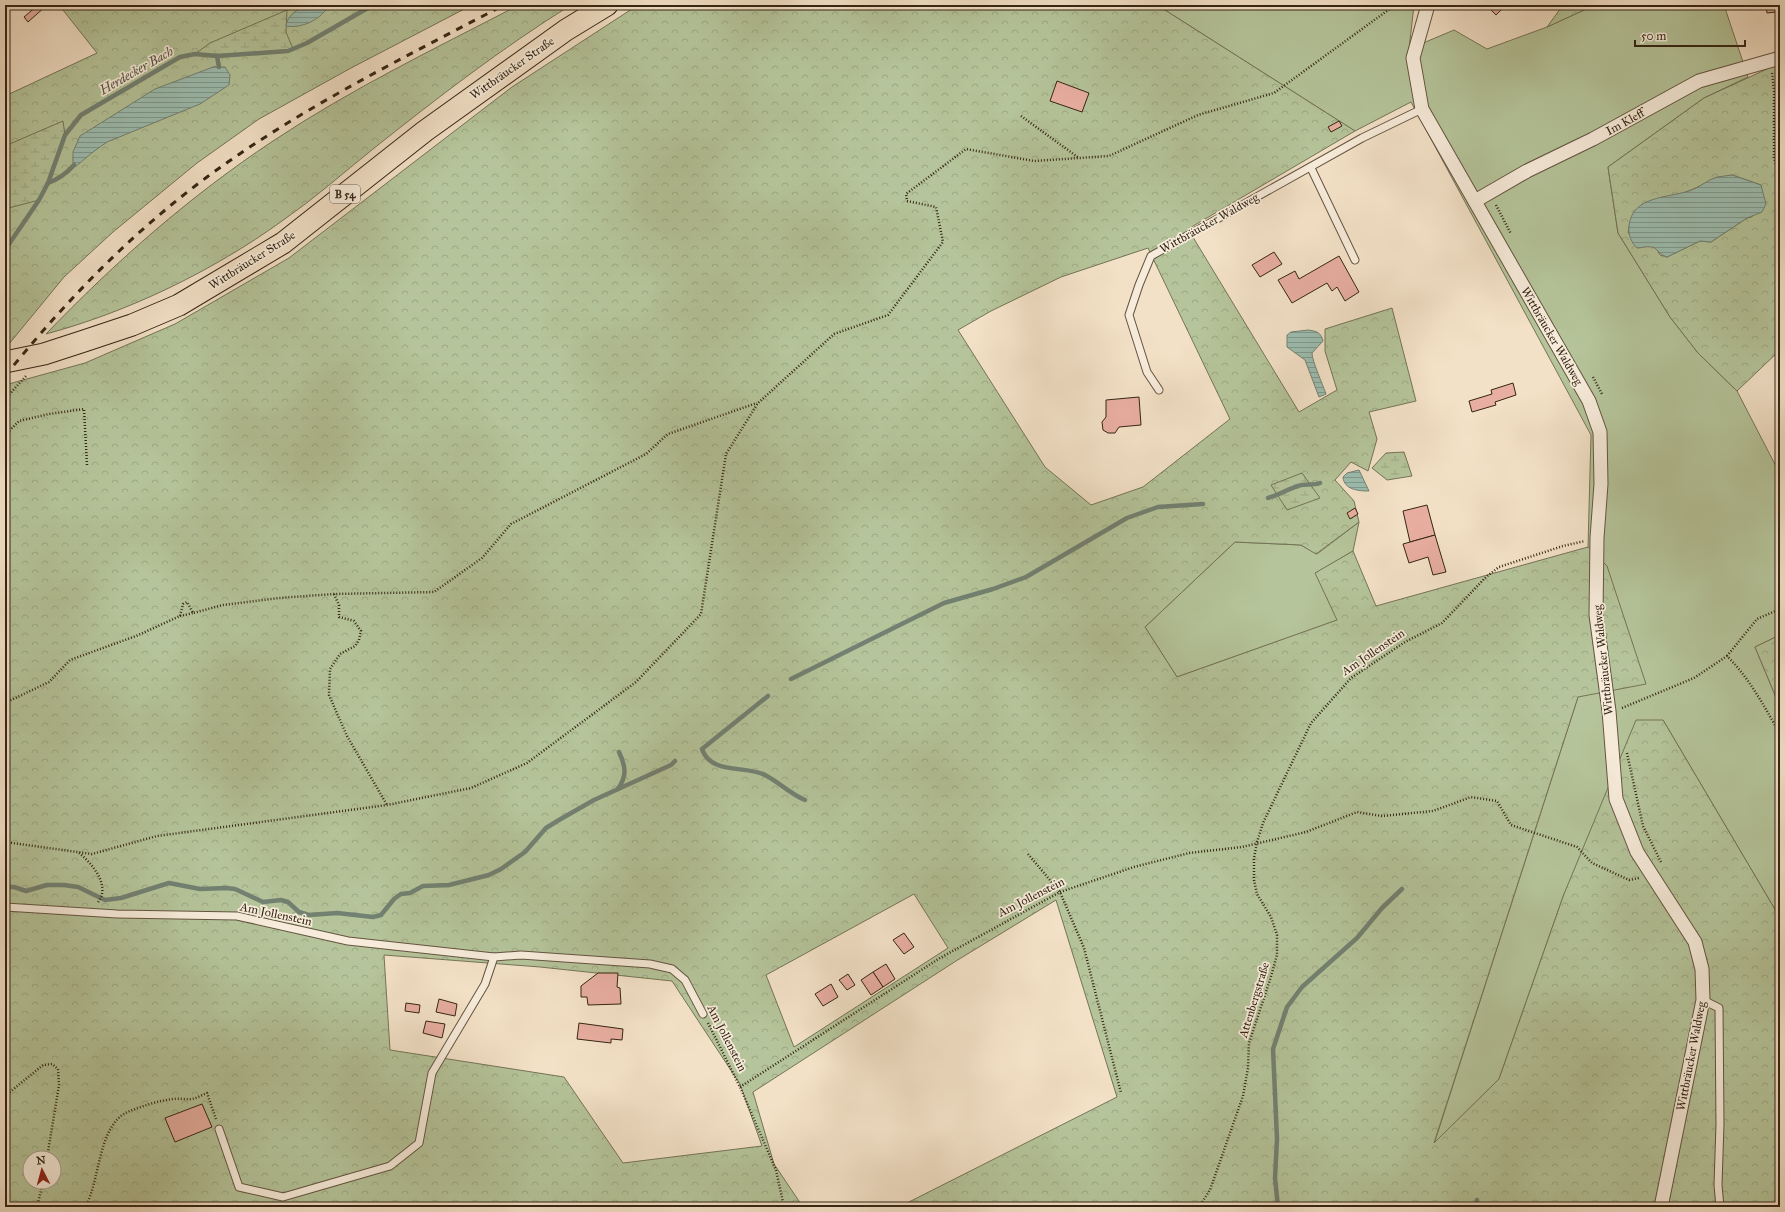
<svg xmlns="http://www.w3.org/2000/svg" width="1785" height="1212" viewBox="0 0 1785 1212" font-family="'IM FELL Great Primer',serif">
<defs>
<pattern id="forest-crowns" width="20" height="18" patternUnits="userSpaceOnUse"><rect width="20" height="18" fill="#b5c49a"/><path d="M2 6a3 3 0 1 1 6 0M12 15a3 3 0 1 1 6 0" fill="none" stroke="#9ca884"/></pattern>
<pattern id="wetland-marsh" width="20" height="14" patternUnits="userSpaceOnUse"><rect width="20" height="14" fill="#b5c49a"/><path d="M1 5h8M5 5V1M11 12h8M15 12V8" fill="none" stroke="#9ca884"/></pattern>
<pattern id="water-rules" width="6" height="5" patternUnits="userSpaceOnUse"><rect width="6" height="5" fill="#9cbeb1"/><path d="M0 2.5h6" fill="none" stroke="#809a8f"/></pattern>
</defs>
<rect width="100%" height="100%" fill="#f3e1c7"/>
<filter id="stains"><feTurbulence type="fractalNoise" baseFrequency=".005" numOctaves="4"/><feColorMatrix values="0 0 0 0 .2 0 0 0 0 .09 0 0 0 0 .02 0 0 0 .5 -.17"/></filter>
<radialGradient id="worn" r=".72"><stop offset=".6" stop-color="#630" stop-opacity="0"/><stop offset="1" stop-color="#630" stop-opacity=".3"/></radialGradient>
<g fill="#b5c49a" stroke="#747457">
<path d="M1157 5H1414L1409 49 1454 30 1487 49 1547 27 1595 5H1724L1748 77 1704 98 1608 167 1618 233 1670 317 1698 353 1737 391 1780 474V635L1755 647 1780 707V918L1663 720 1564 894 1499 1079 1434 1144 1578 697 1607 566 1588 547 1591 435 1411 102 1355 131Z"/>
<path d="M1359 522 1353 551 1316 573 1338 620 1177 677 1145 627 1235 542 1301 545 1317 554Z"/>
</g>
<g fill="url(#forest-crowns)" stroke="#747457" fill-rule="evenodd">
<path d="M59 5H472L351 68 259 119 197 163 113 232 64 277 9 344 5 345V96L97 53Z"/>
<path d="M519 5H571C502 48 437 98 373 149 343 173 314 199 282 221 213 271 128 312 46 334 115 262 190 196 273 141 351 89 436 48 519 5Z"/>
<path d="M638 5H1157L1355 131 1188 229 1299 412 1337 390 1325 351V329L1392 308 1416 401 1369 412 1377 439 1368 471 1351 462 1335 480 1354 501 1359 522 1316 554 1301 545 1235 542 1145 627 1177 677 1337 620 1315 573 1353 551 1376 606 1588 547 1607 566 1646 684 1578 697 1434 1143 1499 1079 1564 894 1636 720H1663L1780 918V1207H899L1117 1097 1056 900 956 961 753 1092 774 1164 803 1207H5V385L85 363 175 324 289 258 512 87ZM1148 248 1230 419 1143 487 1091 505 1045 467 958 330 991 311 1061 277ZM914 894 948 948 794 1047 766 975ZM384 955 540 967 672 981 740 1084 762 1146 623 1163 564 1077 390 1050ZM30 1158H54V1182H30Z"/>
<path d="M1563 5H1595L1547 27Z"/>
<path d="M1780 63V350L1737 391 1698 353 1670 317 1618 233 1608 167 1704 98ZM1732 175 1761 185 1752 217 1747 218 1711 242 1700 241 1667 257 1660 255 1656 248 1628 233C1632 193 1664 202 1691 190 1707 183 1714 178 1732 175Z"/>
<path d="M1780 635V707L1755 647Z"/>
</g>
<g fill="url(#wetland-marsh)" stroke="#747457">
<path d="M287 10 286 32 293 49 288 51 217 56 195 54 210 43Z"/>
<path d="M63 121 65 135 48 183 39 200 5 209V146Z"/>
<path d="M1404 452 1412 476 1387 480 1372 468 1386 453Z"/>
<path d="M1302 473 1320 498 1287 510 1271 485Z"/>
</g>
<g fill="url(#water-rules)" stroke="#728172">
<path d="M304 5H329C322 19 302 29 286 26 287 16 296 11 304 5Z"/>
<path d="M213 67H225L230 75 229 85 200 104 107 142 93 152 75 167 73 163V152L80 136 155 89Z"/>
<path d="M1732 175 1761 185 1766 204 1762 212 1747 218 1711 242 1700 241 1667 257C1658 254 1657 247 1651 247 1647 246 1641 248 1637 248 1631 242 1628 235 1629 226 1632 196 1667 198 1689 191 1699 188 1707 180 1717 177 1722 176 1727 176 1732 175Z"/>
<path d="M1308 330C1316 331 1321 332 1323 341L1312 353C1312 361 1323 385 1326 394L1319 397 1305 360 1287 347V335L1291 332Z"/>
<path d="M1359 470 1369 491C1359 491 1344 490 1343 477L1347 473Z"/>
</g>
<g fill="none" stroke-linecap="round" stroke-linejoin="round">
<g stroke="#728172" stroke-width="4.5">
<path d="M217 56 219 67"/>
<path d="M48 183C59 179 66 174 74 165"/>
<path d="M5 250 39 200 48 183 65 135 81 115 180 57 195 54 217 56 288 51 307 43 373 5"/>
<path d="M1268 498C1279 495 1288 489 1298 486 1305 483 1313 486 1320 483"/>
<path d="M791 679 944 603 993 589 1026 577 1127 518 1158 507 1203 504"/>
<path d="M768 696 702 749C711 775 745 765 765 775 779 782 790 794 805 800"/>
<path d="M618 789C627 776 626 767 619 752"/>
<path d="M5 887H14L26 891 47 885H64L78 887 105 900 121 898 169 883 200 889 226 888 235 889 263 902 281 900 288 902 299 912 309 915 337 913 373 917 381 915 394 899 401 894 410 893 423 886 449 885 489 875 501 869 525 852 546 828 559 820 594 800 671 765 675 761"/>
<path d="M1278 1207 1275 1178 1277 1139 1273 1049 1287 1007 1302 987 1357 938 1382 908 1402 889"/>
<path d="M1476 1207 1477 1200"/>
</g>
</g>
<g fill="#e8aea1" stroke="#342514">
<path d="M38 5 46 6 28 22 24 17Z"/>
<path d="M1486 5H1505V6L1496 15Z"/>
<path d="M1766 5H1780V31L1776 12 1767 13Z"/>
<path d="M1057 81 1089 93 1082 112 1050 101Z"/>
<path d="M1339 121 1342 126 1331 132 1328 127Z"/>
<path d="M1274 252 1282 264 1260 277 1252 265Z"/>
<path d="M1339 256 1359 292 1345 301 1337 287 1332 291 1327 283 1292 303 1278 280 1295 271 1299 279Z"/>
<path d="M1513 383 1516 395 1495 402 1496 405 1472 412 1469 401 1492 394 1491 390Z"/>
<path d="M1139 397 1141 425 1119 427 1115 433H1108L1103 430 1102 422 1106 417V400Z"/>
<path d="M1427 505 1435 535 1410 542 1403 511Z"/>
<path d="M1355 508 1358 514 1350 519 1347 513Z"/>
<path d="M1435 535 1446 572 1433 575 1428 557 1409 563 1403 544Z"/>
<path d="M904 933 914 947 904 954 893 940Z"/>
<path d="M886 964 895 979 883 987 873 972Z"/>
<path d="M873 972 883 987 871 995 861 980Z"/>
<path d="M598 973H618L617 987 620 988 621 1004 588 1005 587 997H581V986Z"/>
<path d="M848 974 855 985 847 990 839 980Z"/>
<path d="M831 984 838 997 823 1006 815 994Z"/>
<path d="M439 999 457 1004 455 1016 436 1012Z"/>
<path d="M406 1003 420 1005 419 1013 405 1011Z"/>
<path d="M426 1021 445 1024 442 1038 423 1033Z"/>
<path d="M579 1023 623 1029 622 1040 611 1039V1043L577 1039Z"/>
<path d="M202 1104 212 1127 175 1142 165 1118Z"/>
</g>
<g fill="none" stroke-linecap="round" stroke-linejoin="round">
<g stroke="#645441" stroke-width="9">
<g id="lane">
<path d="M1311 168 1355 260"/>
<path d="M1159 390 1147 372 1129 315 1139 285 1151 256 1362 138 1422 109"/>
<path d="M5 907 117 914 237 916 348 941 494 957 521 955 650 964 672 969 685 980 703 1014"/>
<path d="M1703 1000 1719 1008 1720 1124 1718 1185 1720 1207"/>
<path d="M219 1129 239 1187 283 1197 390 1166 419 1143 432 1073 485 984 494 957"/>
</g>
</g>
<g stroke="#645441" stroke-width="15">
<g id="street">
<path d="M1428 5 1413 58 1422 109 1589 401 1600 432 1601 484 1597 538 1596 615 1609 711 1616 799 1637 852 1695 942 1702 969 1703 1000 1661 1207"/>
<path d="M1475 201 1527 171 1593 139 1699 81 1780 58"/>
</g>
</g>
<g stroke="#342514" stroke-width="23">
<path id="primary" d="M5 362 44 354 84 341 132 325 179 305 283 243 425 131 566 30 607 5"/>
</g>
<g stroke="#342514" stroke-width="2.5" stroke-dasharray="1 2" stroke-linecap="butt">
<path d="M1772 73 1774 90V158L1780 178"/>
<path d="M1021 116 1079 158"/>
<path d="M1496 205 1511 234"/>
<path d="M1593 377 1602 394"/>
<path d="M5 399 26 376"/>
<path d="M5 435 19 421 49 414 84 409 87 465"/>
<path d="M334 594 339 605V617L354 621 361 631 359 640 355 646 340 654 330 669 329 695 347 736 387 805"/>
<path d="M180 616 193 613"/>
<path d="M1727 656 1757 619 1780 609"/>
<path d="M5 703 49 682 70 660 136 636 180 616 183 604 187 602 193 613 223 605 279 598 334 594 434 592 482 558 511 524 646 454 668 434 757 403"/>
<path d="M1622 708 1694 678 1727 656C1750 679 1764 706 1780 734"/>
<path d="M1627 753 1643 826 1661 862"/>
<path d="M5 842 92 854 157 836 387 805 471 788 527 763 636 682 701 614 726 454 758 403 834 334 888 315 943 242 936 207 907 201 906 194 966 149 1034 161 1109 156 1198 115 1274 93 1395 5"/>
<path d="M79 853C92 863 111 886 98 902"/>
<path d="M1028 854 1060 892 1084 948 1121 1093"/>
<path d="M708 1023 740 1087 776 1170 784 1207"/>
<path d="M740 1087 940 958 1060 892 1134 867 1189 853 1242 847 1306 832 1357 812 1382 816 1433 811 1471 797 1497 801 1511 825 1577 847 1592 863 1629 880 1639 878"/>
<path d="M5 1096 43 1065 52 1064 58 1069 59 1085 47 1158"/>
<path d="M37 1207 43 1182"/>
<path d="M85 1207C101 1181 97 1123 130 1111 143 1106 160 1100 174 1099 180 1098 186 1100 192 1099 197 1098 202 1095 207 1093L216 1119"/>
<path d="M1199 1207 1210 1190 1243 1096 1248 1068 1249 1043 1270 980 1277 955V935L1271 917 1257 894 1254 880V858L1257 842 1263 823 1311 723 1351 678 1405 642 1442 623 1486 577 1499 567 1563 546 1585 541"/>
</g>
<use href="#lane" stroke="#f7ecdb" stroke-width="7"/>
<use href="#street" stroke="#f7ecdb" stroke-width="13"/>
<use href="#primary" stroke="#f3e1c7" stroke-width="21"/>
<path stroke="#342514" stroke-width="3" stroke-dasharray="7 7" stroke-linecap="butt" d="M5 376C65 302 130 234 207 177 299 109 403 58 504 5"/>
</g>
<g text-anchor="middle" stroke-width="3.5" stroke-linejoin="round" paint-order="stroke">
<rect fill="#f7ecdb" stroke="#6e6150" stroke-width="1" x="330" y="185" width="30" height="18" rx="3"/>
<g font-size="11" font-weight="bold" fill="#342514">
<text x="345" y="198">B 54</text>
</g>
<g font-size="12" fill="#342514" stroke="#f7ecdb">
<text transform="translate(512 68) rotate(-35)" y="4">Wittbräucker Straße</text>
<text transform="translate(1625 122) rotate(-29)" y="4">Im Kleff</text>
<text transform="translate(1209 223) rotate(-29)" y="4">Wittbräucker Waldweg</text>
<text transform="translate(252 260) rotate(-32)" y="4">Wittbräucker Straße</text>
<text transform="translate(1552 336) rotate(60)" y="4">Wittbräucker Waldweg</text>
<text transform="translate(1373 652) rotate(-34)" y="4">Am Jollenstein</text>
<text transform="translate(1603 660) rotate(-96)" y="4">Wittbräucker Waldweg</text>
<text transform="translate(1031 897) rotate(-27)" y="4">Am Jollenstein</text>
<text transform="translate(276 914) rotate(12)" y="4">Am Jollenstein</text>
<text transform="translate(1254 1000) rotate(-73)" y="4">Attenbergstraße</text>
<text transform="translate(727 1038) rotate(63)" y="4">Am Jollenstein</text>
<text transform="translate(1691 1056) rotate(-79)" y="4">Wittbräucker Waldweg</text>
</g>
<g font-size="13" font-style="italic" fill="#535343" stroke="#f7ecdb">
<text transform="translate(136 70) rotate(-30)" y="5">Herdecker Bach</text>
</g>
</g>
<rect width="1785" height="1212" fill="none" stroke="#f3e1c7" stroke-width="20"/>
<rect x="6" y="6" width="1773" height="1200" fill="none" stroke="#342514" stroke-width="2"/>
<rect x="10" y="10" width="1765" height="1192" fill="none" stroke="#342514"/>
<g transform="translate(42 1170) rotate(354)"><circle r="19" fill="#f7ecdb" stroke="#a99c8b"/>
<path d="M0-3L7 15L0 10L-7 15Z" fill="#8f2418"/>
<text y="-6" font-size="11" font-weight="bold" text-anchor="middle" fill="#342514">N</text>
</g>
<path d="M1635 40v6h110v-6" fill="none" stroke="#342514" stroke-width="2"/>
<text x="1641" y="40" font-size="12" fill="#342514" stroke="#f7ecdb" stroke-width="3" paint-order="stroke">50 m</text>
<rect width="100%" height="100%" filter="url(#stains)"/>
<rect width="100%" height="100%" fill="url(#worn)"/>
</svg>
